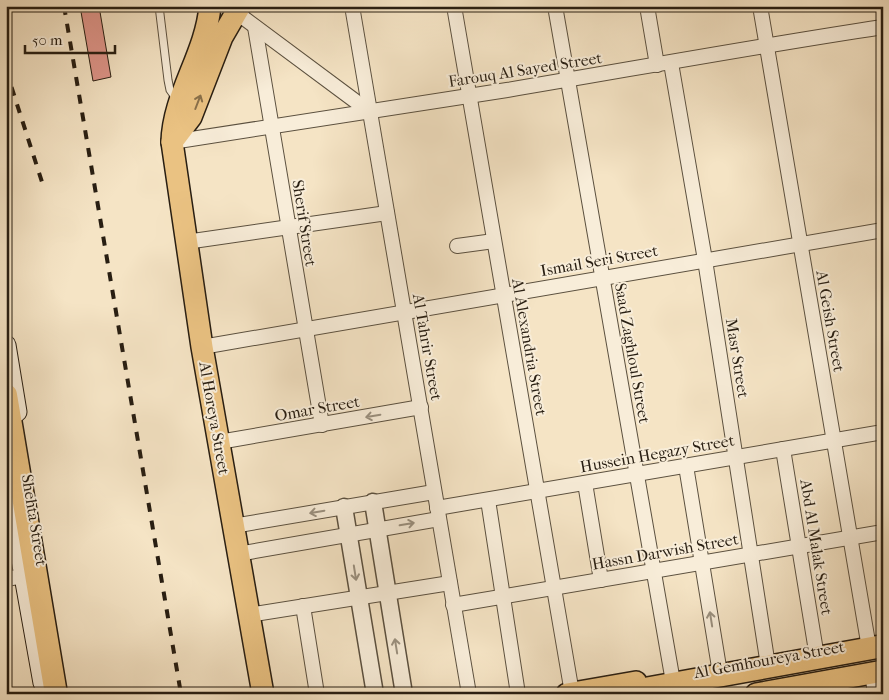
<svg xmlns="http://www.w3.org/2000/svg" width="889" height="700" viewBox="0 0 889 700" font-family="'IM FELL French Canon',serif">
<rect width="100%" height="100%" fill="#f5e4c5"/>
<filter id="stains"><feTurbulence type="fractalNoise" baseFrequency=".004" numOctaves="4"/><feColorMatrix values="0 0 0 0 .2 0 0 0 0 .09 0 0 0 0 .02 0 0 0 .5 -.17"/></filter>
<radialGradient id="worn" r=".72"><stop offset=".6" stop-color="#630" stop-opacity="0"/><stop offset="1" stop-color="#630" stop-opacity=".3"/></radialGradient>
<path fill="#df958a" stroke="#281e12" d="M80 6H99L111 77 93 81Z"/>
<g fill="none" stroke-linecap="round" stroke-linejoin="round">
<g stroke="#5b503f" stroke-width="9">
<path id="service" d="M159 6 168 80 170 90 177 100"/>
</g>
<g stroke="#5b503f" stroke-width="16">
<g id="minor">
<path d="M352 6 469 694"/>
<path d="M454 6 572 693"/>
<path d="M555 6 672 676"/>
<path d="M647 6 657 65"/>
<path d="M760 6 868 642"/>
<path d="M237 13 370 112"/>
<path d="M255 27 322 425"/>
<path d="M671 63 705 260 767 659"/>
<path d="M172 142C283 124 395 108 507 90 632 69 757 46 883 27"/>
<path d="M186 242 387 213"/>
<path d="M457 246 494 241"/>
<path d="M202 347 883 230"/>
<path d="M219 442 421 407"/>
<path d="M783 449 816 651"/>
<path d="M686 466 719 667"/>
<path d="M585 483 601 580"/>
<path d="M488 500 518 694"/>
<path d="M437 508 883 432"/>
<path d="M233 526 434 492"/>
<path d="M238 554 439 519"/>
<path d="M6 579 24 576"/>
<path d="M453 605 883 532"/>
<path d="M303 606 317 694"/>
<path d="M249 615 450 583"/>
<path d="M872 673 875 694"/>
</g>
</g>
<g stroke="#5b503f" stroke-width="19">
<g id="tertiary">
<path d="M373 502 404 694"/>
<path d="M344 507 375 694"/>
</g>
</g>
<g stroke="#281e12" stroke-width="21">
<g id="secondary">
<path d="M6 345 17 412"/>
<path d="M6 475 43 683"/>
</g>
</g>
<g stroke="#281e12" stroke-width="24">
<g id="primary">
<path d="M210 6C206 54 173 95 172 142L202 347 263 694"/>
<path d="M172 142 191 117 222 37 240 6"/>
<path d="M567 694 636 682"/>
<path d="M756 694 883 671"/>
</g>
</g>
<g stroke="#281e12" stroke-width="25">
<g id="trunk">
<path d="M6 395 56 694"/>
<path d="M617 694 883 646"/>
</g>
</g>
<use href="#service" stroke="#f8edd9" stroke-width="7"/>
<use href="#minor" stroke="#f8edd9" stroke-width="14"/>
<use href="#tertiary" stroke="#f8edd9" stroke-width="16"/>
<use href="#secondary" stroke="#f8edd9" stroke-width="19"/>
<use href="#primary" stroke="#eac282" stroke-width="21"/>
<use href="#trunk" stroke="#eac282" stroke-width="22"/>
<g stroke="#281e12" stroke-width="4" stroke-dasharray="9 9" stroke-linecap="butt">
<path d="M64 6 181 694"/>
<path d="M6 70 42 182"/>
</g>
</g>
<defs><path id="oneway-shaft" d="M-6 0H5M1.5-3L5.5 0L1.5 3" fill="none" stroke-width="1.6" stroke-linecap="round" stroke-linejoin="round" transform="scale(1.25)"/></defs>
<use stroke="#89704a" href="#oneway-shaft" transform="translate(198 102) rotate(-69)"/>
<g stroke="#9a907f">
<use href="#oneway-shaft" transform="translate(373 416) rotate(170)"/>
<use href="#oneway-shaft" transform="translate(317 512) rotate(170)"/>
<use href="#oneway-shaft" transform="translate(407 524) rotate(-10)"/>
<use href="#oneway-shaft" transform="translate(355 573) rotate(81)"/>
<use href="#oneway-shaft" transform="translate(711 619) rotate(-99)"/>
<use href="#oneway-shaft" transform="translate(396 646) rotate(-99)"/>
</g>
<g text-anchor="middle" stroke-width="4" stroke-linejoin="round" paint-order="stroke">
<g font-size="16" fill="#281e12" stroke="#f8edd9">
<text transform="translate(525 69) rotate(-9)" y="6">Farouq Al Sayed Street</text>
<text transform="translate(305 223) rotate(81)" y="6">Sherif Street</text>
<text transform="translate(599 260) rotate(-10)" y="6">Ismail Seri Street</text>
<text transform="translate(831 321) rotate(80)" y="6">Al Geish Street</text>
<text transform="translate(428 347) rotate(80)" y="6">Al Tahrir Street</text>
<text transform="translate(530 347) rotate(80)" y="6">Al Alexandria Street</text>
<text transform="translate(633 353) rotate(80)" y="6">Saad Zaghloul Street</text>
<text transform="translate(738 358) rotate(81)" y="6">Masr Street</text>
<text transform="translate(317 408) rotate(-10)" y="6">Omar Street</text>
<text transform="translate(215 418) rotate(80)" y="6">Al Horeya Street</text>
<text transform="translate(657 453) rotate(-10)" y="6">Hussein Hegazy Street</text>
<text transform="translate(35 520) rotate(81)" y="6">Shehta Street</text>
<text transform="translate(817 547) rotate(81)" y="6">Abd Al Malak Street</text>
<text transform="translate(665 551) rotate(-10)" y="6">Hassn Darwish Street</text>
<text transform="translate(769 659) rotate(-10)" y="6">Al Gemhoureya Street</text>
</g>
</g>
<rect width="889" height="700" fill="none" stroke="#f5e4c5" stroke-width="25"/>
<rect x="8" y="8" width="874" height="685" fill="none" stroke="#281e12" stroke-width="2.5"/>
<rect x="12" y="12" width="864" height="675" fill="none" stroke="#281e12"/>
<path d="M25 45v8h90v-8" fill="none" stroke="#281e12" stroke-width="2.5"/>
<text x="32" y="45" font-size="15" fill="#281e12" stroke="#f8edd9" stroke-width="4" paint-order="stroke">50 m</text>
<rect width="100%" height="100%" filter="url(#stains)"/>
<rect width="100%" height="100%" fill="url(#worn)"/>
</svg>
